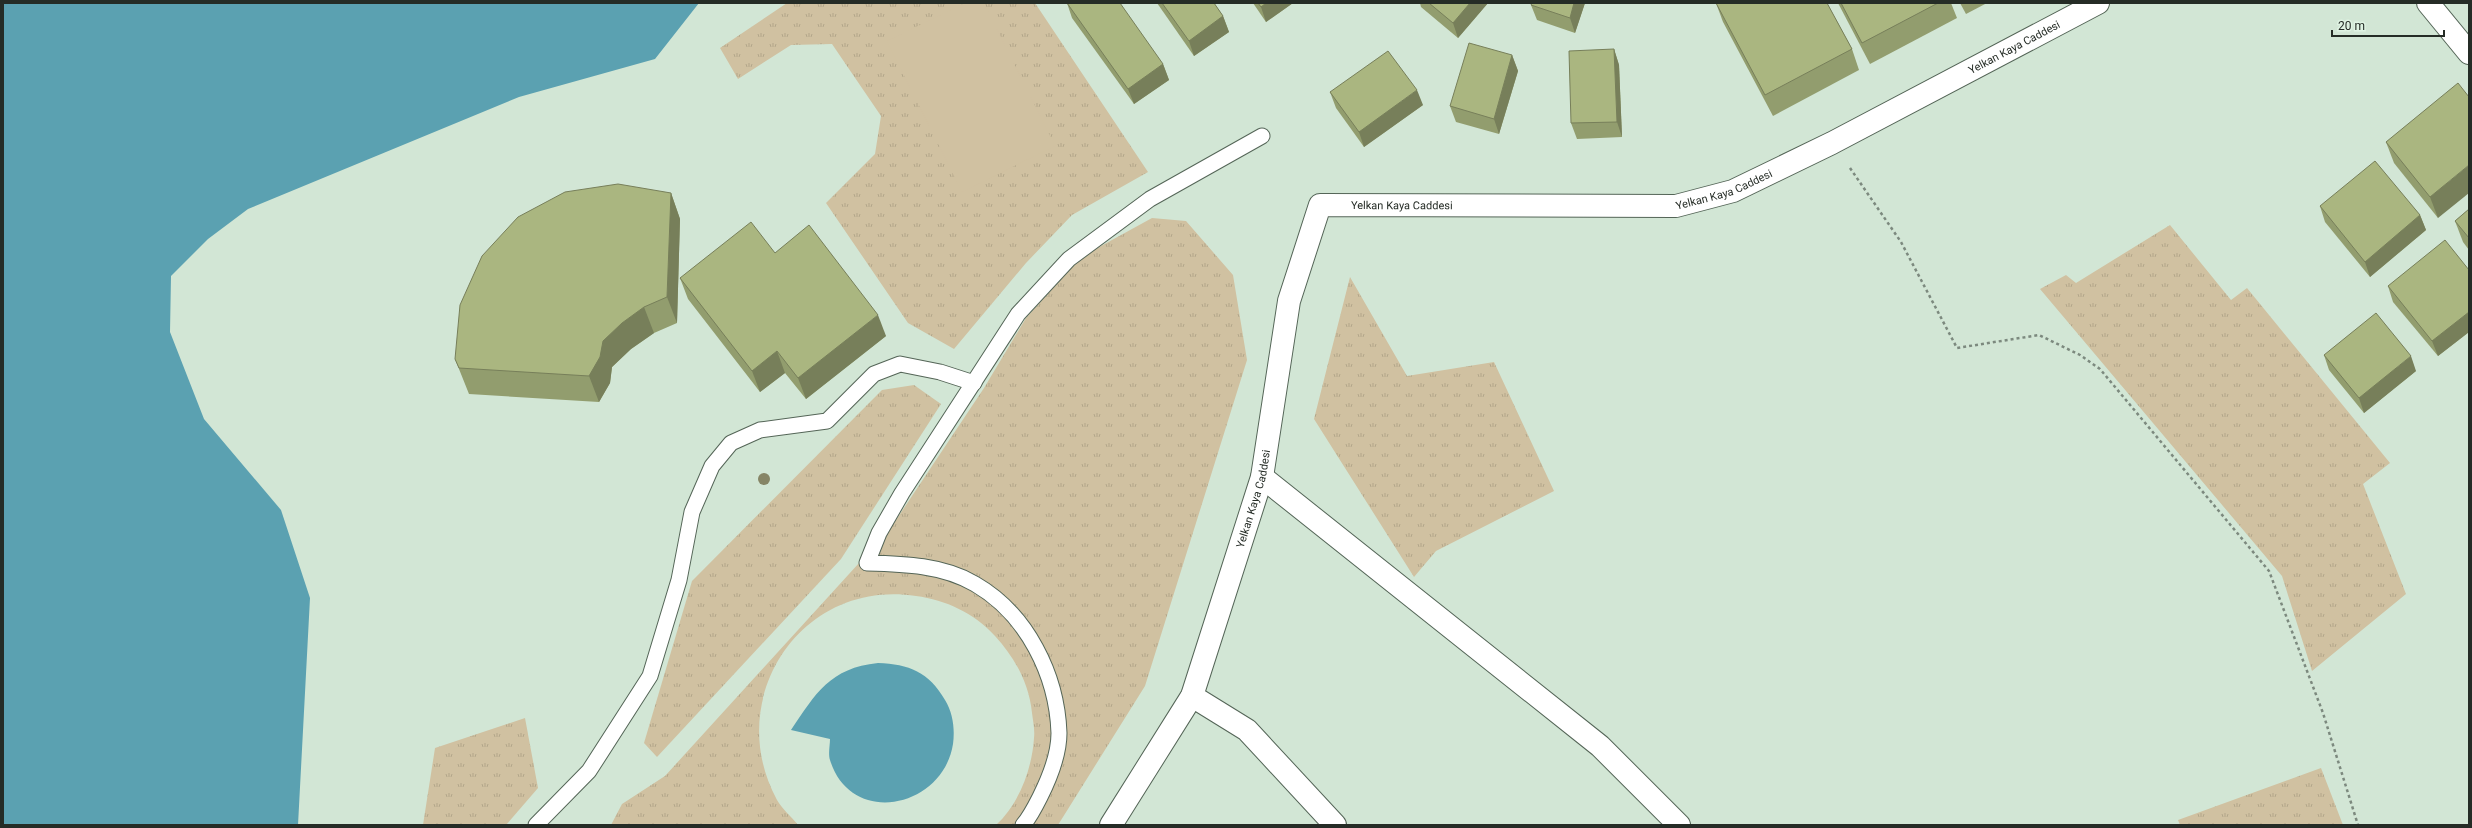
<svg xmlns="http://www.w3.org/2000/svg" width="2472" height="828" viewBox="0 0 2472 828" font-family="Roboto,sans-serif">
<defs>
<pattern id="grass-tufts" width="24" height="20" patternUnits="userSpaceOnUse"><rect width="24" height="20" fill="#d0c1a1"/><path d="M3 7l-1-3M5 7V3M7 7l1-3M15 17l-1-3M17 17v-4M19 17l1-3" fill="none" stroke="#b2a68a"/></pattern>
</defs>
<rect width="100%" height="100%" fill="#d2e6d5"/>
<g fill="url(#grass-tufts)">
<path d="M787 3H1035L1148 172 1072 215 1026 263 954 349 908 323 826 203 875 154 881 116 832 44 791 45 738 79 720 48Z"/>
<path d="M1152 218 1186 221 1233 275 1247 360 1145 686 1058 825H996C1019 804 1032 769 1034 738 1035 730 1033 721 1032 713 1029 683 1015 658 995 636 974 613 946 600 916 596 801 578 722 699 777 800 782 809 792 817 798 825H611L622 804 665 776 890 529 984 388 1026 318 1081 257Z"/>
<path d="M2170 225 2231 300 2247 288 2390 463 2363 484 2406 594 2312 671 2282 576 2040 289 2066 275 2076 283Z"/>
<path d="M1350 277 1407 376 1494 362 1554 491 1436 551 1414 577 1314 419Z"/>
<path d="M914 385 941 404 841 559 657 757 644 743 692 581 882 390Z"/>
<path d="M525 718 538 788 506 825H423L435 748Z"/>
<path d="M2321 768 2343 825H2180L2178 820Z"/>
</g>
<path fill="#d0c1a1" d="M965 3H984L1055 146 962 192 887 41Z"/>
<g fill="#5ba1b1">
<path d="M3 3H699L655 59 519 97 248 209 208 239 171 276 170 332 204 419 281 510 310 598 298 825H3Z"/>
<path d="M878 663C909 664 929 672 945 700 953 713 955 729 953 744 943 808 851 828 830 760 828 754 830 745 830 739L791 730C816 693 830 668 878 663Z"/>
</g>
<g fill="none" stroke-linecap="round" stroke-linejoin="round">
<g stroke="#546557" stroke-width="17">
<g id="service">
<path d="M536 825 589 771 650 676 679 580 692 512 712 466 731 443 760 430 827 421 874 374 900 364 940 372 974 383"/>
<path d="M1023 825C1030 817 1035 807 1040 797 1049 779 1059 754 1059 733 1057 675 1027 614 975 584 943 565 904 564 867 563L879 533 902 493 1018 314 1069 259 1150 199 1262 136"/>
</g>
</g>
<g stroke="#546557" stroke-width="24">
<g id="minor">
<path d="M2428 3 2469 53"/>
<path d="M1262 477 1600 746 1679 825"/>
<path d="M1192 696 1247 730 1335 825"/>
</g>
</g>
<g stroke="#546557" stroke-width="24">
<g id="tertiary">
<path id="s1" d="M1111 825 1192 696 1262 477 1289 301 1320 205 1676 206 1733 191 1832 143 2098 3"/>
</g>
</g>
<path stroke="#7c897e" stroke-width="2.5" stroke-dasharray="3 3" stroke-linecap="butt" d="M1850 168 1901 242 1957 348 2039 335 2080 355 2100 369 2269 571 2323 713 2358 825"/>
<use href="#service" stroke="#fff" stroke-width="15"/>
<use href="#minor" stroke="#fff" stroke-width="22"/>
<use href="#tertiary" stroke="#fff" stroke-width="22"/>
</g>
<circle fill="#868566" cx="764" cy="479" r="6"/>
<g fill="#929d6e">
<path d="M1067 3 1163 64 1169 80 1134 104 1072 18Z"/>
<path d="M1157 3H1214L1223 16 1229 32 1194 56Z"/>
<path d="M1253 3H1293L1266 22Z"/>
<path d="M1420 3H1488L1458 38 1421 7Z"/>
<path d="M1532 3H1585L1575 33 1537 20 1531 5Z"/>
<path d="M1716 3H1827L1852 49 1859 70 1773 116 1723 22Z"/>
<path d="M1838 3H1951L1957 18 1870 64Z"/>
<path d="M1960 3H1987L1966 14Z"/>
<path d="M1614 49 1619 65 1622 137 1577 139 1571 123Z"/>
<path d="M1512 55 1518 71 1499 134 1456 122 1450 106Z"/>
<path d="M1330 92 1423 105 1364 147 1336 108Z"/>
<path d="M2469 97 2438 218 2394 163 2386 142Z"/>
<path d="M671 193 680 219 677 323 654 333 631 349 612 367 610 383 599 402 469 394 455 359Z"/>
<path d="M2320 206 2420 215 2426 230 2370 277 2325 222Z"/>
<path d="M2469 209V250L2463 242 2455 221Z"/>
<path d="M775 253 886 336 806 399 785 373 760 392 688 299 680 278Z"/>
<path d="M2469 270V332L2438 356 2393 302 2388 286Z"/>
<path d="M2324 355 2416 371 2364 413 2329 370Z"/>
</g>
<g fill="#777f5a">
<path d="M1266 3H1293L1266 22 1261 7Z"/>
<path d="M1470 3H1488L1458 38 1453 23Z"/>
<path d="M1574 3H1585L1575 33 1570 18Z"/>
<path d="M1223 16 1229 32 1194 56 1189 41Z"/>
<path d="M1614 49 1619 65 1622 137 1617 122Z"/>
<path d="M1512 55 1518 71 1499 134 1494 119Z"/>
<path d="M1163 64 1169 80 1134 104 1128 89Z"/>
<path d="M1417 90 1423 105 1364 147 1359 132Z"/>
<path d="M2469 165V193L2438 218 2430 197Z"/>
<path d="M671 193 680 219 677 323 667 297Z"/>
<path d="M2420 215 2426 230 2370 277 2365 262Z"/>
<path d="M644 307 654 333 631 349 612 367 610 383 599 402 589 376 603 341 622 323Z"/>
<path d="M2469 312V332L2438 356 2432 341Z"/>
<path d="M878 315 886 336 806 399 798 378Z"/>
<path d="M777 351 785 373 760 392 752 371Z"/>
<path d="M2411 356 2416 371 2364 413 2359 398Z"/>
</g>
<g fill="#aab680" stroke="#777f5a">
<path d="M1067 3H1120L1163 64 1128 89Z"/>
<path d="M1162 3H1214L1223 16 1189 41Z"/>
<path d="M1258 3H1266L1261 7Z"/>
<path d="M1429 3H1470L1453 23Z"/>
<path d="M1532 3H1574L1570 18 1531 5Z"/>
<path d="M1716 3H1827L1852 49 1765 95Z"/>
<path d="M1841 3H1938L1862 43Z"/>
<path d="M1469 43 1512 55 1494 119 1450 106Z"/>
<path d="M1614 49 1617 122 1571 123 1569 51Z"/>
<path d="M1388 51 1417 90 1359 132 1330 92Z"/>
<path d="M2458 83 2469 97V165L2430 197 2386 142Z"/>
<path d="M2375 161 2420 215 2365 262 2320 206Z"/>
<path d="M618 184 671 193 667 297 644 307 622 323 603 341 600 357 589 376 459 368 455 359 460 305 482 256 518 217 565 192Z"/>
<path d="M2469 209V238L2455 221Z"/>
<path d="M751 222 775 253 809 225 878 315 798 378 777 351 752 371 680 278Z"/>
<path d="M2445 240 2469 270V312L2432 341 2388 286Z"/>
<path d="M2376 313 2411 356 2359 398 2324 355Z"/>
</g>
<g text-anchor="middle" stroke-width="3" stroke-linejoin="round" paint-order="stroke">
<g font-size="11" fill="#252c26" stroke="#dff3e3">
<text dy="4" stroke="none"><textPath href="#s1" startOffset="1392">Yelkan Kaya Caddesi</textPath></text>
<text dy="4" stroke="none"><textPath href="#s1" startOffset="1068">Yelkan Kaya Caddesi</textPath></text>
<text dy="4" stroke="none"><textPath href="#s1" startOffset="743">Yelkan Kaya Caddesi</textPath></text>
<text dy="4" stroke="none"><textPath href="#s1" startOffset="359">Yelkan Kaya Caddesi</textPath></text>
</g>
</g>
<rect width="2472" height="828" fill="none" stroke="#252c26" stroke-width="8"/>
<path d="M2332 30v6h112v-6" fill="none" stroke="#252c26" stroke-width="2"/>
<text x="2338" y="30" font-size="12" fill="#252c26" stroke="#dff3e3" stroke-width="3" paint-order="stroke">20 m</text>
</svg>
